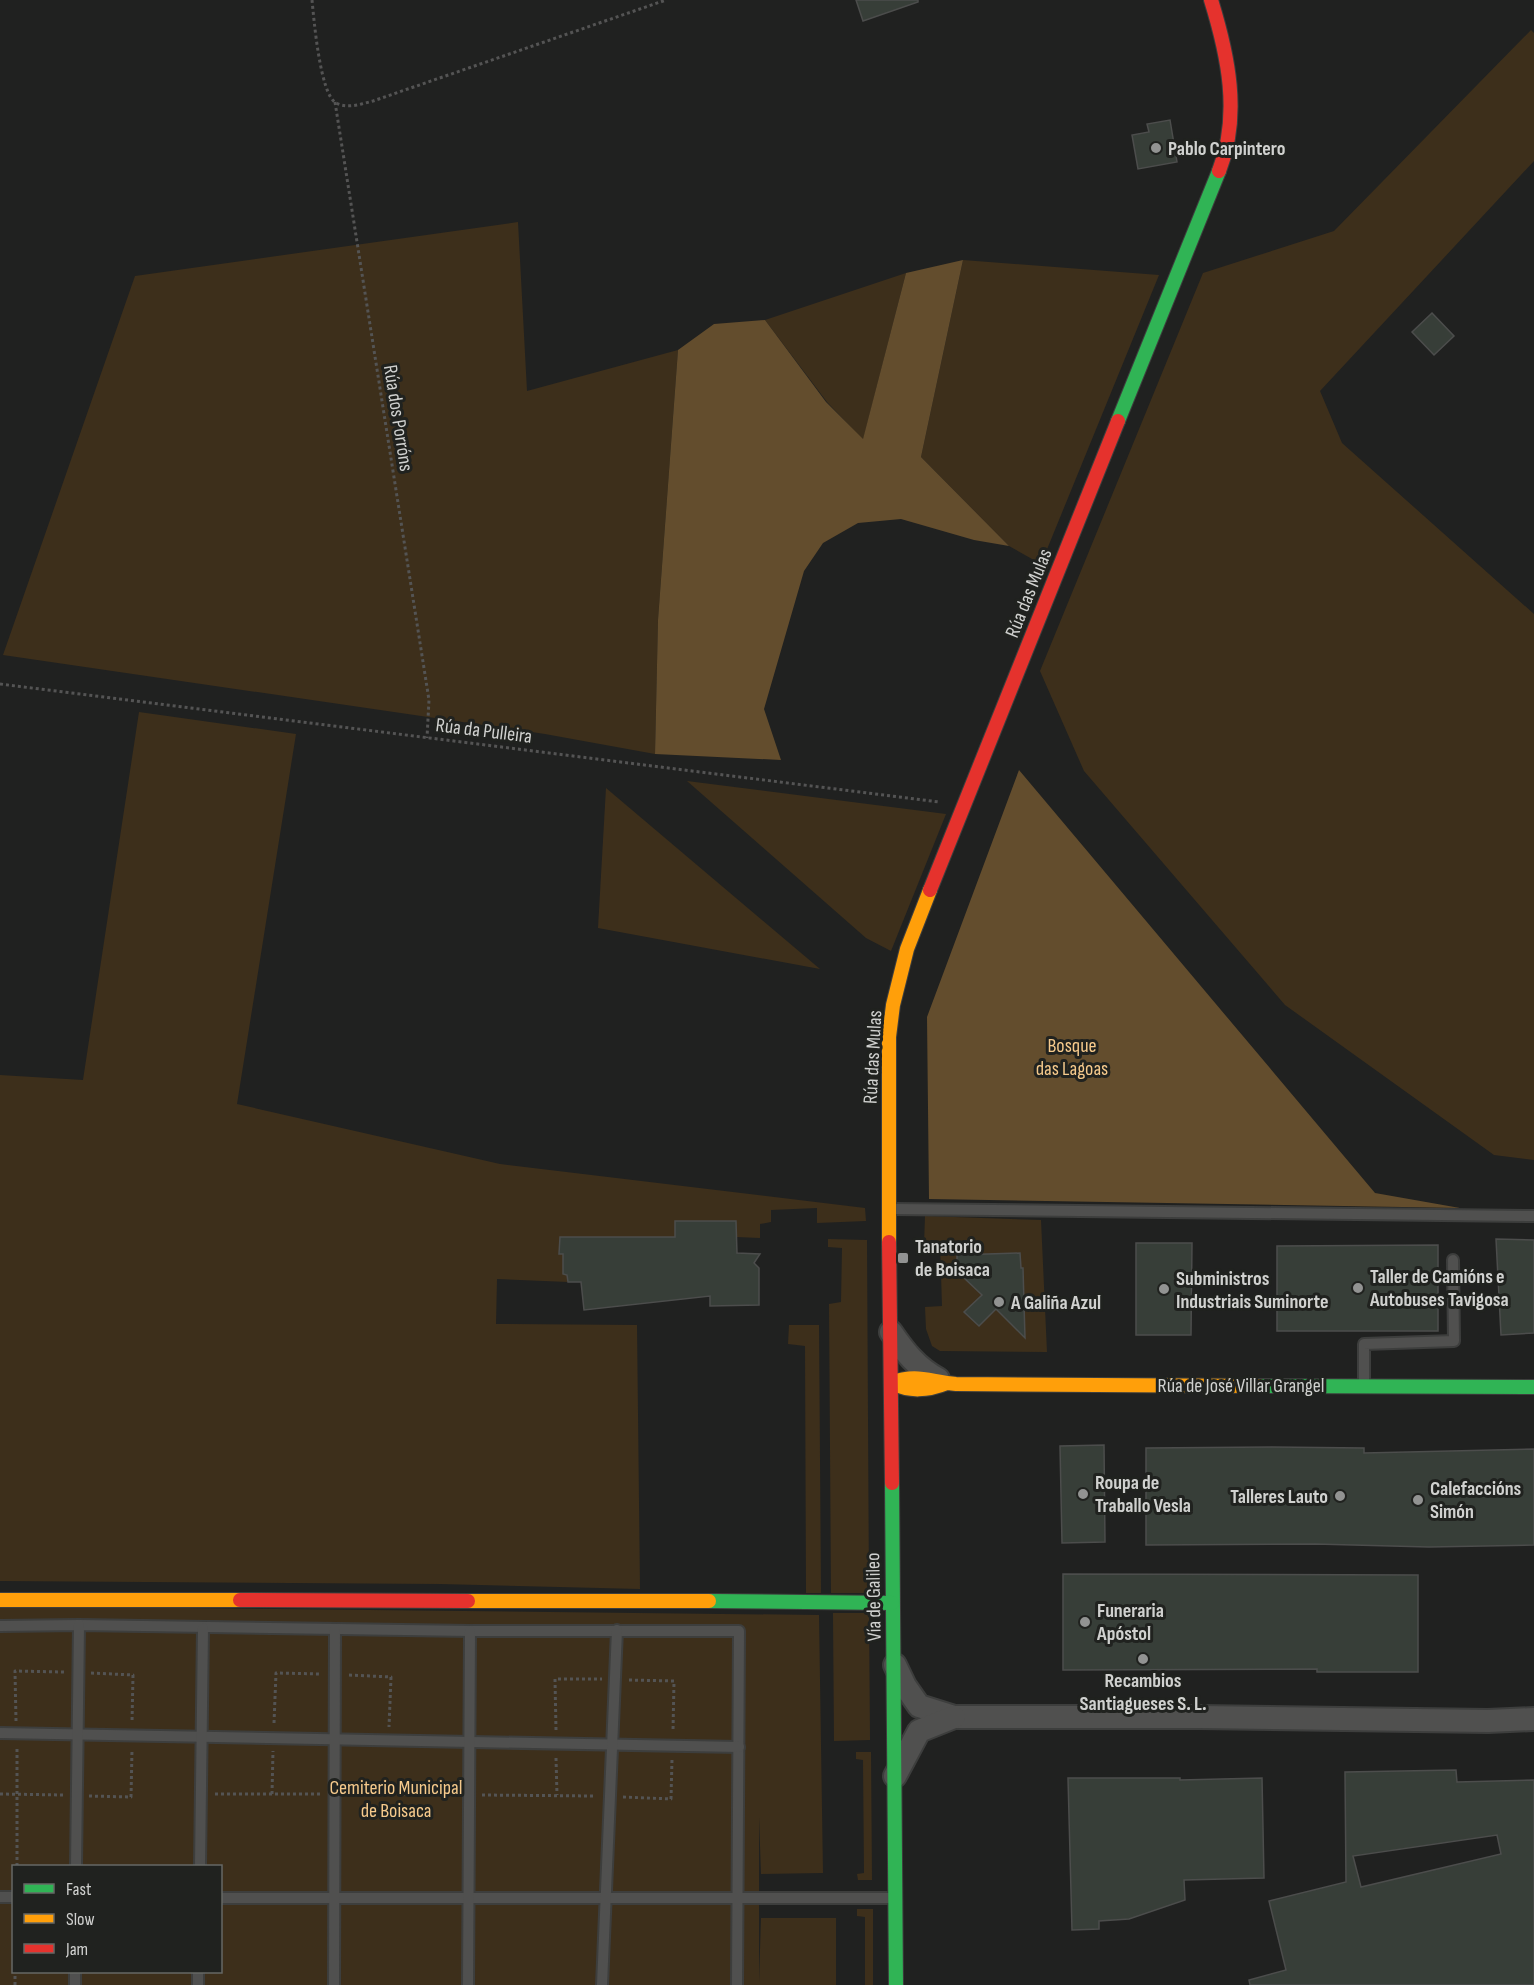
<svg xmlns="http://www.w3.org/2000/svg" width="1534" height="1985" viewBox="0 0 1534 1985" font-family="'Sofia Sans Condensed',sans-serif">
<rect width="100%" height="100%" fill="#202120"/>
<g fill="#3d2f1b" fill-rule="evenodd">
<path d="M1531 30 1534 33V161L1320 391 1342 443 1534 614V1160L1494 1155 1285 1005 1084 771 1040 671 1203 273 1334 231Z"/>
<path d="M518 222 527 391 678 350 658 620 655 754 545 734 3 655 135 276Z"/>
<path d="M963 260 1159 275 1041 564 1009 546 921 457Z"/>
<path d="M906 273 863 440 827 402 765 320Z"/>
<path d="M139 712 296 734 237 1104 500 1164 865 1208 866 1221 817 1223V1208L771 1210V1222L760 1224V1238L736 1237 735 1221H676L675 1237H560L559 1254H563V1274L567 1275 568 1282 497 1279 496 1324 637 1325 640 1589 440 1584 0 1581V1075L83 1080Z"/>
<path d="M687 781 946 814 891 951 866 938Z"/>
<path d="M606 788 820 969 598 928Z"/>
<path d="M925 1216 1041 1220 1047 1352 940 1351 932 1346 926 1329 925 1307 942 1306 940 1244 924 1245Z"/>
<path d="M828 1239 867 1240 869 1593H831L829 1304 841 1302 842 1248 828 1247Z"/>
<path d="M789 1325H819L821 1593H806L805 1346 788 1344Z"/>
<path d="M0 1606 819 1615 823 1873 761 1874 759 1817V1982L761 1918H836V1985H0ZM14 1866H220V1972H14Z"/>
<path d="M833 1613H869L870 1740 834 1741Z"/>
<path d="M856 1752H871L872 1880H858L857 1874 864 1873 863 1760 856 1759Z"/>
<path d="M857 1909H873V1985H865V1917L857 1916Z"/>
</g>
<g fill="#634d2d">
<path d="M963 260 921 457 1009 546 974 540 901 519 858 523 823 543 804 571 764 709 781 760 655 754 658 620 678 350 714 324 765 320 826 402 863 439 906 273Z"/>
<path d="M1019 770 1375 1193 1460 1208 929 1199 927 1017Z"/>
</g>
<g fill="#373e38" stroke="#4c4d4c" stroke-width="1.5" fill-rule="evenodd">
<path d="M856 0H918V2L863 21Z"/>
<path d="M1170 120 1177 162 1138 169 1132 135 1149 132 1147 124Z"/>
<path d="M1432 313 1454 336 1434 355 1412 332Z"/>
<path d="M675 1221H736L737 1253 760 1254 754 1263 759 1268V1305L710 1306V1296L584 1310 581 1282H568L567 1275 563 1274V1254H559L560 1237H675Z"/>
<path d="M1496 1239 1534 1240V1333L1501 1335Z"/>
<path d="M1136 1243H1192L1191 1335H1136Z"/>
<path d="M1438 1245V1331H1277V1246Z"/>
<path d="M1020 1253 1021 1268H1023L1025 1338 996 1309 979 1326 964 1312 982 1295 963 1277H957V1255Z"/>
<path d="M1104 1445 1105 1542 1062 1543 1060 1446Z"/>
<path d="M1272 1447 1364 1448V1453L1534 1449V1545L1429 1547 1315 1544 1146 1545V1448Z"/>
<path d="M1063 1574 1418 1575V1672H1317V1669L1063 1670Z"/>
<path d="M1456 1770 1457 1782 1534 1780V1985H1250L1249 1980 1286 1970 1269 1901 1346 1882 1345 1772ZM1497 1835 1501 1854 1361 1887 1353 1856Z"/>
<path d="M1068 1778H1180V1780L1262 1778 1264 1878 1184 1880 1185 1900 1129 1919 1099 1921V1929L1072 1930Z"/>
</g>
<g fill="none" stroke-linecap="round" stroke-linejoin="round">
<g stroke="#3d3e3d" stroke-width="14">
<g id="lane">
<path d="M892 1209 1534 1216"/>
<path d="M1364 1383V1344L1454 1341 1453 1260"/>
<path d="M0 1626 79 1625 470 1631H739L737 1985"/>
<path d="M0 1733 739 1747"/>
<path d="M76 1866 79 1625"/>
<path d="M200 1866 203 1628"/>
<path d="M0 1897H14"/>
<path d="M220 1898H892"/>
<path d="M75 1985V1972"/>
<path d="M198 1985V1972"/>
<path d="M334 1985 335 1629"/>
<path d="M468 1985 470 1631"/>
<path d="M602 1985 617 1630"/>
</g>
</g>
<g stroke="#3d3e3d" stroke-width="26">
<g id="street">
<path d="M891 1332C904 1351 917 1368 938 1379"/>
<path d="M895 1665 905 1686 919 1706 954 1717H1200L1488 1721 1534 1719"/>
<path d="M895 1776 919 1731 954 1717"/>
</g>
</g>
<g stroke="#3d3e3d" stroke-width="16">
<g id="fast">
<path d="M1118 421 1219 171"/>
<path d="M1259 1386 1534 1387"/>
<path d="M892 1483 896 1985"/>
<path d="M709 1601 892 1603"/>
</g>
</g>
<g stroke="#3d3e3d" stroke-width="16">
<g id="slow">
<path d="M889 1242V1037L893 1005 907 949 930 890"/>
<path d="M947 1383C927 1391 910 1392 891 1383 917 1373 930 1382 956 1384L1259 1386"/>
<path d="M0 1600H240"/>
<path d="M468 1601H709"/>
</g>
</g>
<g stroke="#3d3e3d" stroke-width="16">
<g id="jam">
<path d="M1211 0C1228 55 1241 115 1219 171"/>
<path d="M930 890 1118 421"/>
<path d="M889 1242 892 1483"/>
<path d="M240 1600 468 1601"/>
</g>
</g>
<g stroke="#545454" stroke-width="3" stroke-dasharray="3 3" stroke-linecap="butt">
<path d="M312 0C314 20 320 94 336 103 348 109 361 104 373 101L666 0"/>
<path d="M335 102 429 700 427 738"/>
<path d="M0 684 939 802"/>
<path d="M91 1673 133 1675 132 1722"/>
<path d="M349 1675 391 1677 389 1727"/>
<path d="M629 1680 674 1681 673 1731"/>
<path d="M16 1721 15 1671 64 1672"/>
<path d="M274 1723 276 1673 321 1674"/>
<path d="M556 1730 555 1679H602"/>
<path d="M556 1758 557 1795"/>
<path d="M0 1794 65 1795"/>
<path d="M215 1794H322"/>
<path d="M272 1794 273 1751"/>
<path d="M350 1794H454"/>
<path d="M482 1795 595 1796"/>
<path d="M89 1796 131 1797 132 1750"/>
<path d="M623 1797 671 1799 672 1759"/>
<path d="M17 1866V1748"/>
<path d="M15 1985V1972"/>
</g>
<use href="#lane" stroke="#50504f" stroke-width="10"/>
<use href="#street" stroke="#50504f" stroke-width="22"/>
<use href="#fast" stroke="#30b455" stroke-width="14"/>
<use href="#slow" stroke="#ff9f0a" stroke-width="14"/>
<use href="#jam" stroke="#e5322d" stroke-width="14"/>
</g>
<g fill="#929392" stroke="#20221f" stroke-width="2">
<circle cx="1156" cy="148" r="6"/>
<rect x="897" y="1252" width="12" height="12" rx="3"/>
<circle cx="1358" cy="1288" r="6"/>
<circle cx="1164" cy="1289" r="6"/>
<circle cx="999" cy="1302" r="6"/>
<circle cx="1083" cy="1494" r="6"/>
<circle cx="1340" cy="1496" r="6"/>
<circle cx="1418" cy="1500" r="6"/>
<circle cx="1085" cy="1622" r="6"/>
<circle cx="1143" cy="1659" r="6"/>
</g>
<g text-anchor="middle" stroke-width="6" stroke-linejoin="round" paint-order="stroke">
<g font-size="20" font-weight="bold" fill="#d0d1cf" stroke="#20221f" text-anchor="start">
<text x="1168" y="155">Pablo Carpintero</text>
<text x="915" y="1253">Tanatorio<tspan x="915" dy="23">de Boisaca</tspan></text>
<text x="1370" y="1283">Taller de Camións e<tspan x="1370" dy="23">Autobuses Tavigosa</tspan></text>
<text x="1176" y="1285">Subministros<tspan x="1176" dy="23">Industriais Suminorte</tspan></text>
<text x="1011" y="1309">A Galiña Azul</text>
<text x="1095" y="1489">Roupa de<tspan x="1095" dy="23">Traballo Vesla</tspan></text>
<text x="1430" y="1495">Calefaccións<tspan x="1430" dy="23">Simón</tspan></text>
<text x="1328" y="1503" text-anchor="end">Talleres Lauto</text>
<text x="1097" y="1617">Funeraria<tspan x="1097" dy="23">Apóstol</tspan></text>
<text x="1143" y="1687" text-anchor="middle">Recambios<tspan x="1143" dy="23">Santiagueses S. L.</tspan></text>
</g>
<g font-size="20" fill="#d0d1cf" stroke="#20221f">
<text transform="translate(399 418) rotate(81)" y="7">Rúa dos Porróns</text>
<text transform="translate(1028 593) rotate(-68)" y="7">Rúa das Mulas</text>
<text transform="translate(484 730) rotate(7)" y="7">Rúa da Pulleira</text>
<text transform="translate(872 1057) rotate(-87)" y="7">Rúa das Mulas</text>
<text x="1241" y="1392">Rúa de José Villar Grangel</text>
<text transform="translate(873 1597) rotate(-91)" y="7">Vía de Galileo</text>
</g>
<g font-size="20" fill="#f6ca8c" stroke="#20221f">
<text x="1072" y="1052">Bosque<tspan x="1072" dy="23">das Lagoas</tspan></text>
<text x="396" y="1794">Cemiterio Municipal<tspan x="396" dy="23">de Boisaca</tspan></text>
</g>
</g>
<rect x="12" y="1865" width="210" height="108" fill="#20221f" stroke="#666865" stroke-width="1.5"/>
<rect x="24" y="1884" width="30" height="9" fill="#30b455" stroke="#666865" stroke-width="1.5"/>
<text x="66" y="1895" font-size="18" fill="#d0d1cf">Fast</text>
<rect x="24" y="1914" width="30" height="9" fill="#ff9f0a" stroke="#666865" stroke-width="1.5"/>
<text x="66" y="1925" font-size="18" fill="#d0d1cf">Slow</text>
<rect x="24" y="1944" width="30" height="9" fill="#e5322d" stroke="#666865" stroke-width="1.5"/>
<text x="66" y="1955" font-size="18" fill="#d0d1cf">Jam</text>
</svg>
